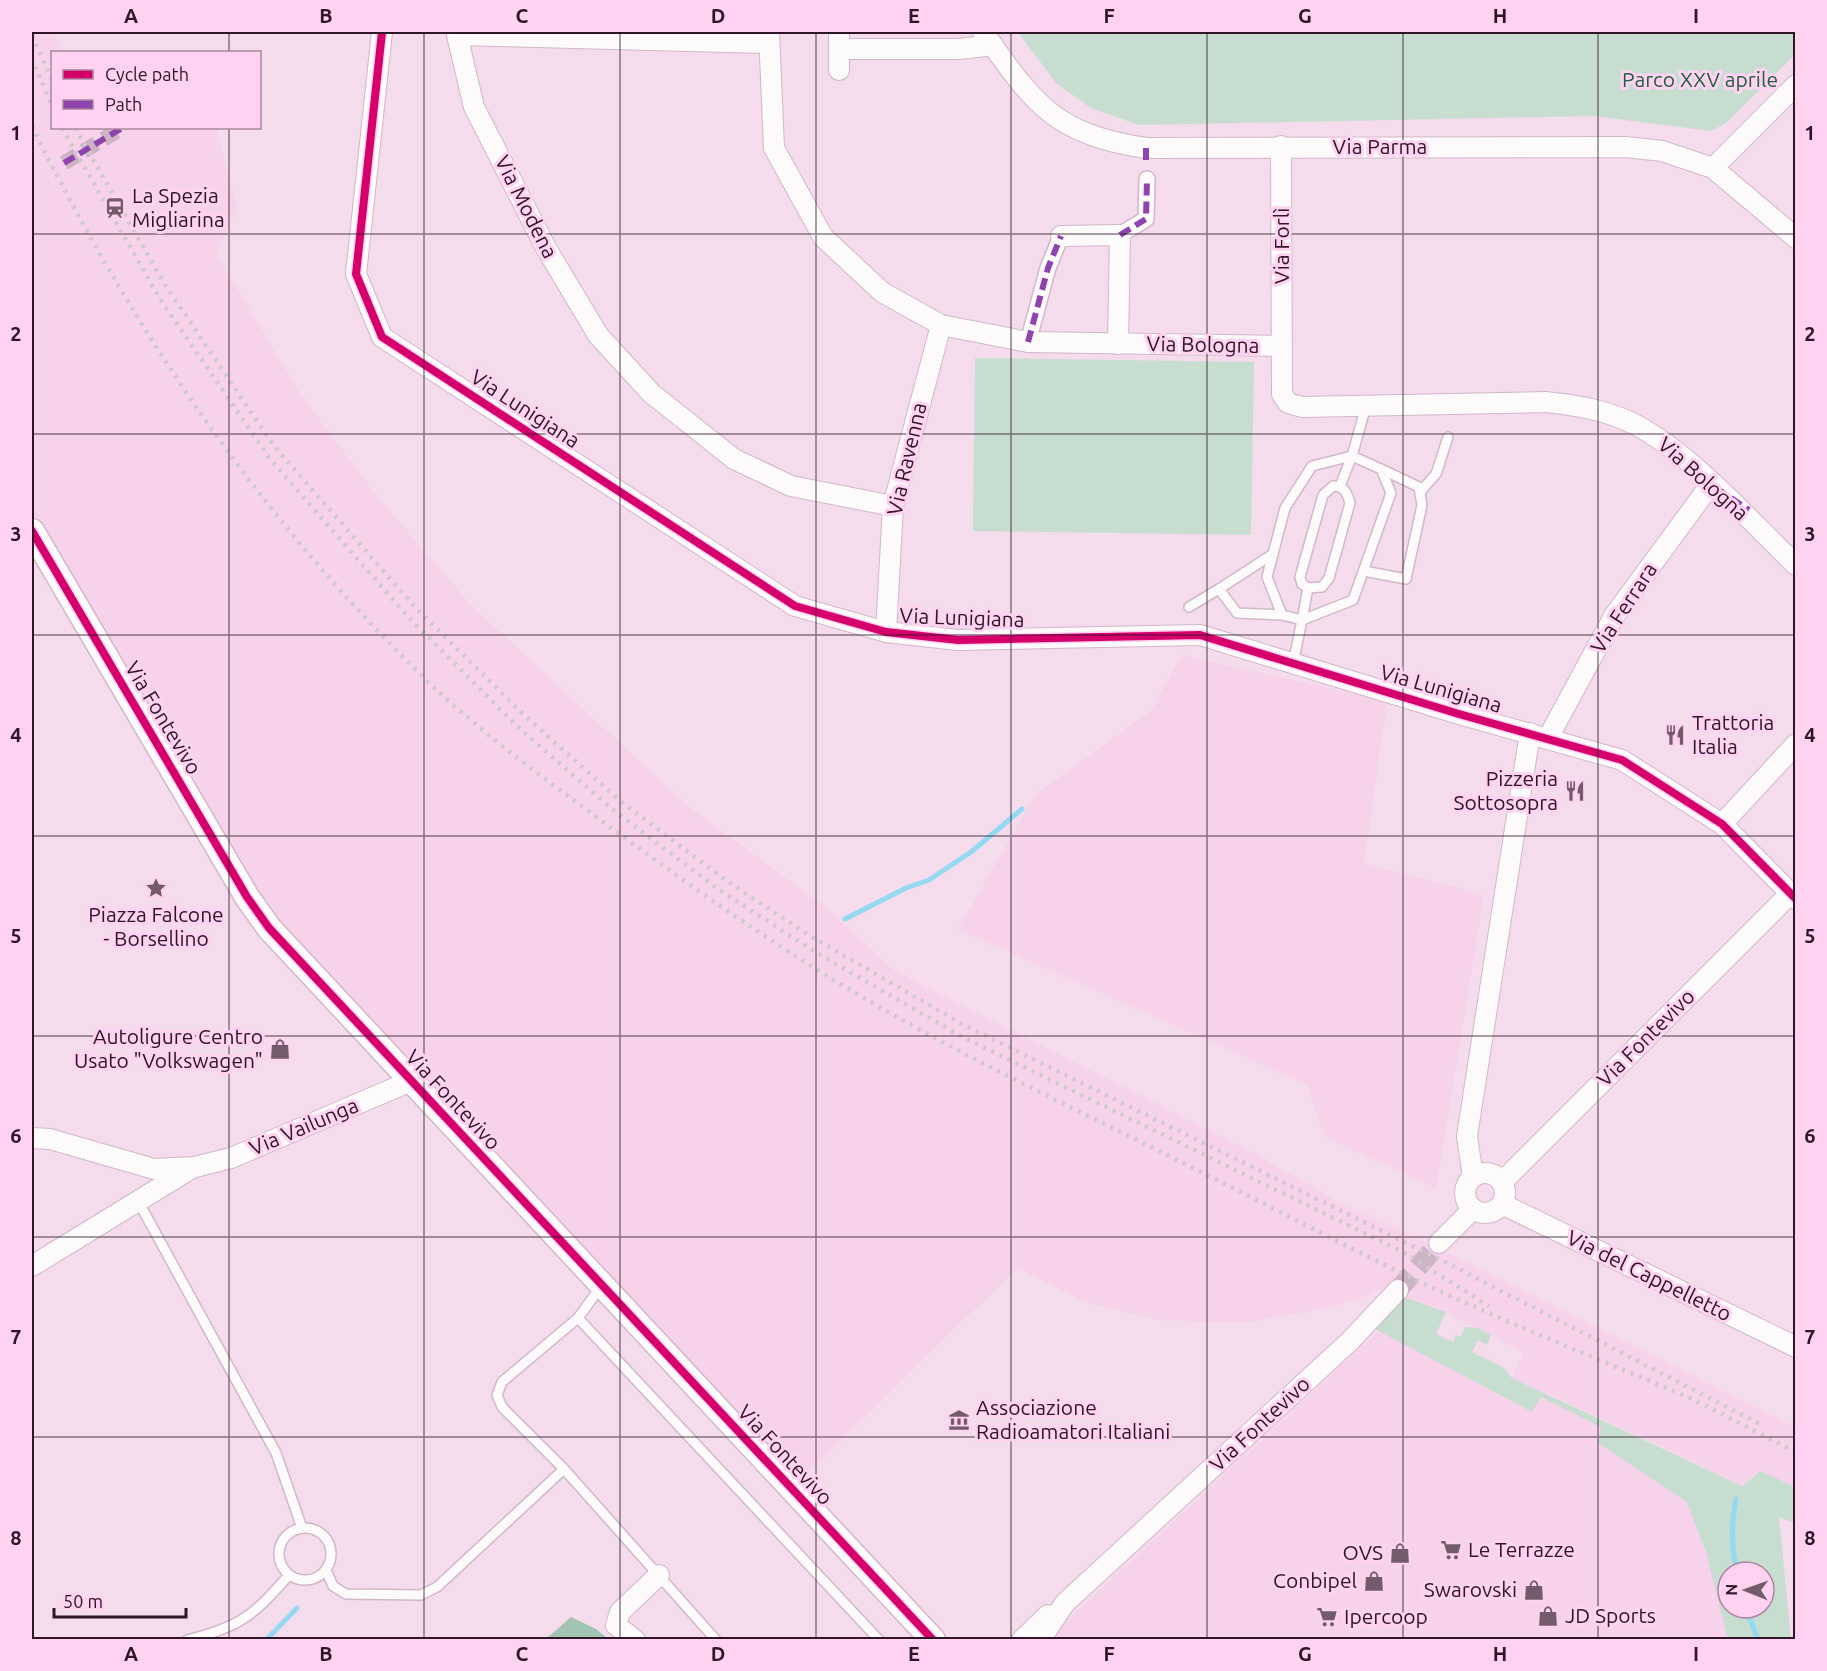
<svg xmlns="http://www.w3.org/2000/svg" width="1827" height="1671" viewBox="0 0 1827 1671" font-family="Ubuntu,sans-serif">
<rect width="100%" height="100%" fill="#f4dcec"/>
<g fill="#f7d2eb">
<path d="M32 32H54L63 52H52V128H216L237 208 216 254 301 395 376 495 471 605 689 807 828 909 895 971 1252 1152 1337 1201 1454 1256 1795 1427V1513L1697 1463 1512 1377 1524 1352 1436 1307 1379 1289 1359 1299 1327 1308 1243 1323 1159 1320 1085 1302 1017 1268 799 1481 274 923 32 520Z"/>
<path d="M1181 655 1387 701 1364 863 1484 895 1436 1188 1325 1137 1307 1085 958 929 1035 795 1152 710Z"/>
<path d="M1384 1326 1718 1478 1728 1572V1608L1748 1640H1052V1635Z"/>
</g>
<g fill="#c6ddd0" fill-rule="evenodd">
<path d="M1018 32H1795L1796 54 1726 123 1711 131 1594 116 1139 125 1091 108 1056 83Z"/>
<path d="M975 358 1254 362 1251 535 973 531Z"/>
<path d="M1398 1295 1446 1312 1436 1334 1453 1342 1456 1335 1460 1337 1465 1327 1478 1328 1491 1335 1487 1345 1478 1340 1472 1352 1503 1367 1512 1378 1742 1486 1761 1471 1795 1487V1523L1779 1517 1791 1639H1728L1706 1552 1687 1502 1598 1443 1601 1427 1541 1397 1532 1412 1373 1328ZM1728 1572H1764V1608H1728Z"/>
</g>
<path fill="#a2c4b2" d="M571 1617 596 1629 608 1639H546Z"/>
<g fill="none" stroke-linecap="round" stroke-linejoin="round">
<g stroke="#95d8f1" stroke-width="5">
<path d="M845 919 906 888 929 880 971 852 1022 809"/>
<path d="M1736 1499C1731 1524 1731 1547 1737 1572"/>
<path d="M1746 1608 1758 1640"/>
<path d="M266 1640 297 1608"/>
</g>
<path stroke="#ccb4c5" stroke-width="15" stroke-dasharray="15 8" stroke-linecap="butt" d="M64 163 122 128"/>
<path stroke="#ccb4c5" stroke-width="20" stroke-dasharray="20 10" stroke-linecap="butt" d="M1398 1290 1439 1243"/>
<g stroke="#d0b8c9" stroke-width="12">
<g id="service">
<path d="M1333 486C1345 486 1347 493 1350 503L1329 578 1322 587 1308 588 1302 584 1300 577 1323 495Z"/>
<path d="M1340 486 1352 456"/>
<path d="M1420 492 1436 474 1448 437"/>
<path d="M1273 554 1219 589 1237 613 1282 615"/>
<path d="M1364 571 1406 579 1422 505 1419 487 1381 469"/>
<path d="M1308 588 1302 620 1282 615 1267 577 1285 508 1312 466 1352 456"/>
<path d="M1189 607 1219 589"/>
<path d="M1293 664 1302 620 1353 600 1391 493 1381 469 1352 456 1366 406"/>
<path d="M138 1201 276 1453 302 1528"/>
<path d="M602 1285 578 1318 502 1382 497 1395 502 1407 564 1469 716 1640"/>
<path d="M578 1318 879 1640"/>
<circle cx="305" cy="1554" r="26"/>
<path d="M326 1570 333 1586 346 1594 421 1595 437 1587 564 1469"/>
<path d="M187 1640C240 1627 253 1616 289 1575"/>
</g>
</g>
<g stroke="#d0b8c9" stroke-width="18">
<g id="pedestrian">
<path d="M1120 235 1146 219 1147 179"/>
<path d="M1028 342 1048 268 1061 236"/>
</g>
</g>
<g stroke="#d0b8c9" stroke-width="22">
<g id="minor">
<path d="M382 32 356 274 382 337 795 606 886 632 958 640 1200 635 1459 714 1622 760 1722 824 1796 899"/>
<path d="M769 32 774 148 823 237 882 292 941 325 1028 342 1282 346"/>
<path d="M839 32V70"/>
<path d="M983 32C1034 103 1053 134 1146 148L1626 147 1662 151 1713 168 1796 238"/>
<path d="M769 43 457 35 474 107 546 248 598 335 651 393 734 459 791 486 893 506"/>
<path d="M839 49H960L993 45"/>
<path d="M1281 146 1282 394 1288 403 1302 407 1545 402C1576 405 1606 410 1634 424 1688 451 1751 522 1796 565"/>
<path d="M1713 168 1796 85"/>
<path d="M1061 236 1120 235 1118 344"/>
<path d="M886 632 893 506 941 325"/>
<path d="M1548 738 1614 616 1711 484"/>
<path d="M1722 824 1796 744"/>
<path d="M32 1138 50 1139 154 1169 195 1167 231 1158 411 1081"/>
<circle cx="1485" cy="1193" r="20"/>
<path d="M1473 1177 1467 1136 1530 733"/>
<path d="M1502 1182 1790 894"/>
<path d="M1502 1204 1796 1347"/>
<path d="M1439 1243 1473 1209"/>
<path d="M32 1266 192 1168"/>
<path d="M635 1640 616 1625 620 1612 659 1575"/>
<path d="M1022 1640 1048 1615"/>
<path d="M1040 1640 1065 1603 1350 1341 1398 1290"/>
</g>
</g>
<g stroke="#d0b8c9" stroke-width="27">
<path id="tertiary" d="M32 531 247 897 269 928 933 1640"/>
</g>
<use href="#service" stroke="#fdfafc" stroke-width="9"/>
<use href="#pedestrian" stroke="#fdfafc" stroke-width="15"/>
<use href="#minor" stroke="#fdfafc" stroke-width="20"/>
<use href="#tertiary" stroke="#fdfafc" stroke-width="24"/>
<g stroke="#cfc8cd" stroke-width="4.5" stroke-dasharray="3 6" stroke-linecap="butt">
<path d="M32 36 52 80"/>
<path d="M32 58 52 106"/>
<path d="M32 126C133 331 261 519 425 679 482 734 548 781 611 828 697 891 784 952 876 1005 974 1062 1078 1110 1179 1161 1264 1203 1348 1248 1433 1288 1513 1325 1593 1357 1674 1391 1715 1409 1755 1432 1796 1452"/>
<path d="M62 128 160 299 270 459 410 619 520 729 611 808 715 887 817 953 959 1035 1403 1252 1489 1306"/>
<path d="M75 128 164 283 273 445 414 606 524 715 619 800 724 879 810 936 964 1025 1449 1264 1764 1426"/>
</g>
<g stroke="#8e44ad" stroke-width="6" stroke-dasharray="12 6" stroke-linecap="butt">
<path d="M1146 148V164"/>
<path d="M64 163 122 128"/>
<path d="M1120 235 1146 219 1147 179"/>
<path d="M1028 342 1048 268 1061 236"/>
<path d="M1716 488 1749 510"/>
</g>
<g stroke="#fed2f0" stroke-width="11">
<g id="cycleway">
<path d="M382 32 356 274 382 337 795 606 886 632 958 640 1200 635 1459 714 1622 760 1722 824 1796 899"/>
<path d="M32 531 247 897 269 928 933 1640"/>
</g>
</g>
<use href="#cycleway" stroke="#d6006c" stroke-width="8"/>
</g>
<path fill="none" stroke="#2e1527" stroke-width="1.5" stroke-opacity="0.55" d="M229 32V52M424 32V1640M620 32V1640M816 32V1640M1011 32V1640M1207 32V1640M1403 32V1640M1598 32V1640M229 128V1640M32 234H1796M32 434H1796M32 635H1796M32 836H1796M32 1036H1796M32 1237H1796M32 1437H1796"/>
<defs>
<g id="station-bare" transform="scale(1.62)"><path d="M-3-6H3Q5-6 5-4V2Q5 4 3 4L4.5 6H3L1.5 4h-3L-3 6H-4.5L-3 4Q-5 4-5 2V-4Q-5-6-3-6ZM-3.5-4v3h7v-3ZM-3.5 1v1.5H-2V1ZM2 1v1.5H3.5V1Z" fill="#735b6c" stroke="#fed2f0" stroke-width="2.5" paint-order="stroke"/></g>
<g id="restaurant-bare" transform="scale(1.62)"><path d="M-5-6h1v4h1v-4h1v4h1v-4h1v5L-1.5 .5V6h-2V.5L-5-1ZM5-6V6H3V1.5H1.5Q1.5-4 5-6Z" fill="#735b6c" stroke="#fed2f0" stroke-width="2.5" paint-order="stroke"/></g>
<g id="sight-bare" transform="scale(1.62)"><path d="M0-6L1.8-2.2L6-1.7L2.9 1.2L3.7 5.4L0 3.3L-3.7 5.4L-2.9 1.2L-6-1.7L-1.8-2.2Z" fill="#735b6c" stroke="#fed2f0" stroke-width="2.5" paint-order="stroke"/></g>
<g id="shop-bare" transform="scale(1.62)"><path d="M-5-2.5h2.3a2.7 3.5 0 0 1 5.4 0H5L5.5 6h-11ZM-1.5-2.5h3a1.5 2.3 0 0 0-3 0Z" fill="#735b6c" stroke="#fed2f0" stroke-width="2.5" paint-order="stroke"/></g>
<g id="museum-bare" transform="scale(1.62)"><path d="M0-6L6-3V-2H-6V-3ZM-5-1h2V3h-2ZM-1-1h2V3h-2ZM3-1h2V3H3ZM-6 4H6V6H-6Z" fill="#735b6c" stroke="#fed2f0" stroke-width="2.5" paint-order="stroke"/></g>
<g id="supermarket-bare" transform="scale(1.62)"><path d="M-6-5.5h2.5l.6 2H6L4.5 2H-2.5L-4.4-4H-6ZM-1.5 3.2a1.3 1.3 0 1 0 .1 0ZM3 3.2a1.3 1.3 0 1 0 .1 0Z" fill="#735b6c" stroke="#fed2f0" stroke-width="2.5" paint-order="stroke"/></g>
</defs>
<g fill-rule="evenodd">
<use href="#station-bare" x="115" y="208"/>
<use href="#restaurant-bare" x="1675" y="735"/>
<use href="#restaurant-bare" x="1575" y="791"/>
<use href="#sight-bare" x="156" y="888"/>
<use href="#shop-bare" x="280" y="1049"/>
<use href="#museum-bare" x="959" y="1420"/>
<use href="#supermarket-bare" x="1451" y="1550"/>
<use href="#shop-bare" x="1400" y="1553"/>
<use href="#shop-bare" x="1374" y="1581"/>
<use href="#shop-bare" x="1534" y="1590"/>
<use href="#shop-bare" x="1548" y="1616"/>
<use href="#supermarket-bare" x="1327" y="1617"/>
</g>
<g text-anchor="middle" stroke-width="6" stroke-linejoin="round" paint-order="stroke">
<g font-size="21" fill="#225f40" stroke="#fed2f0">
<text x="1700" y="87">Parco XXV aprile</text>
</g>
<g font-size="21" fill="#2e1527" stroke="#fed2f0">
<text x="1380" y="154">Via Parma</text>
<text transform="translate(526 207) rotate(63)" y="7">Via Modena</text>
<text transform="translate(1282 246) rotate(-90)" y="7">Via Forlì</text>
<text transform="translate(1203 345) rotate(1)" y="7">Via Bologna</text>
<text transform="translate(525 409) rotate(33)" y="7">Via Lunigiana</text>
<text transform="translate(907 459) rotate(-77)" y="7">Via Ravenna</text>
<text transform="translate(1703 479) rotate(42)" y="7">Via Bologna</text>
<text transform="translate(1624 608) rotate(-57)" y="7">Via Ferrara</text>
<text transform="translate(962 618) rotate(2)" y="7">Via Lunigiana</text>
<text transform="translate(1441 689) rotate(16)" y="7">Via Lunigiana</text>
<text transform="translate(163 718) rotate(59)" y="7">Via Fontevivo</text>
<text transform="translate(1646 1038) rotate(-45)" y="7">Via Fontevivo</text>
<text transform="translate(453 1100) rotate(47)" y="7">Via Fontevivo</text>
<text transform="translate(304 1127) rotate(-23)" y="7">Via Vailunga</text>
<text transform="translate(1649 1276) rotate(26)" y="7">Via del Cappelletto</text>
<text transform="translate(1260 1424) rotate(-43)" y="7">Via Fontevivo</text>
<text transform="translate(785 1455) rotate(47)" y="7">Via Fontevivo</text>
</g>
<g font-size="21" fill="#2e1527" stroke="#fed2f0" text-anchor="start">
<text x="132" y="203">La Spezia<tspan x="132" dy="24">Migliarina</tspan></text>
<text x="1692" y="730">Trattoria<tspan x="1692" dy="24">Italia</tspan></text>
<text x="1558" y="786" text-anchor="end">Pizzeria<tspan x="1558" dy="24">Sottosopra</tspan></text>
<text x="156" y="922" text-anchor="middle">Piazza Falcone<tspan x="156" dy="24">- Borsellino</tspan></text>
<text x="263" y="1044" text-anchor="end">Autoligure Centro<tspan x="263" dy="24">Usato "Volkswagen"</tspan></text>
<text x="976" y="1415">Associazione<tspan x="976" dy="24">Radioamatori Italiani</tspan></text>
<text x="1468" y="1557">Le Terrazze</text>
<text x="1383" y="1560" text-anchor="end">OVS</text>
<text x="1357" y="1588" text-anchor="end">Conbipel</text>
<text x="1517" y="1597" text-anchor="end">Swarovski</text>
<text x="1565" y="1623">JD Sports</text>
<text x="1344" y="1624">Ipercoop</text>
</g>
</g>
<rect width="1827" height="1671" fill="none" stroke="#fed2f0" stroke-width="66"/>
<rect x="51" y="51" width="210" height="78" fill="#fed2f0" stroke="#ab86a0" stroke-width="1.5"/>
<rect x="63" y="70" width="30" height="9" fill="#d6006c" stroke="#ab86a0" stroke-width="1.5"/>
<text x="105" y="81" font-size="18" fill="#2e1527">Cycle path</text>
<rect x="63" y="100" width="30" height="9" fill="#8e44ad" stroke="#ab86a0" stroke-width="1.5"/>
<text x="105" y="111" font-size="18" fill="#2e1527">Path</text>
<g transform="translate(1746 1590) rotate(271)"><circle r="28" fill="#fed2f0" stroke="#ab86a0" stroke-width="1.5"/>
<path d="M0-4.5L10 22L0 15L-10 22Z" fill="#735b6c"/>
<text y="-9" font-size="16" font-weight="bold" text-anchor="middle" fill="#2e1527">N</text>
</g>
<path d="M54 1608v9h132v-9" fill="none" stroke="#2e1527" stroke-width="3"/>
<text x="63" y="1608" font-size="18" fill="#2e1527" stroke="#fed2f0" stroke-width="4.5" paint-order="stroke">50 m</text>
<rect x="33" y="33" width="1761" height="1605" fill="none" stroke="#2e1527" stroke-width="2"/>
<g font-size="20" text-anchor="middle" font-weight="bold" fill="#2e1527">
<text x="131" y="23">A</text>
<text x="326" y="23">B</text>
<text x="522" y="23">C</text>
<text x="718" y="23">D</text>
<text x="914" y="23">E</text>
<text x="1109" y="23">F</text>
<text x="1305" y="23">G</text>
<text x="1500" y="23">H</text>
<text x="1696" y="23">I</text>
<text x="16" y="140">1</text>
<text x="1810" y="140">1</text>
<text x="16" y="341">2</text>
<text x="1810" y="341">2</text>
<text x="16" y="541">3</text>
<text x="1810" y="541">3</text>
<text x="16" y="742">4</text>
<text x="1810" y="742">4</text>
<text x="16" y="943">5</text>
<text x="1810" y="943">5</text>
<text x="16" y="1143">6</text>
<text x="1810" y="1143">6</text>
<text x="16" y="1344">7</text>
<text x="1810" y="1344">7</text>
<text x="16" y="1545">8</text>
<text x="1810" y="1545">8</text>
<text x="131" y="1661">A</text>
<text x="326" y="1661">B</text>
<text x="522" y="1661">C</text>
<text x="718" y="1661">D</text>
<text x="914" y="1661">E</text>
<text x="1109" y="1661">F</text>
<text x="1305" y="1661">G</text>
<text x="1500" y="1661">H</text>
<text x="1696" y="1661">I</text>
</g>
</svg>
